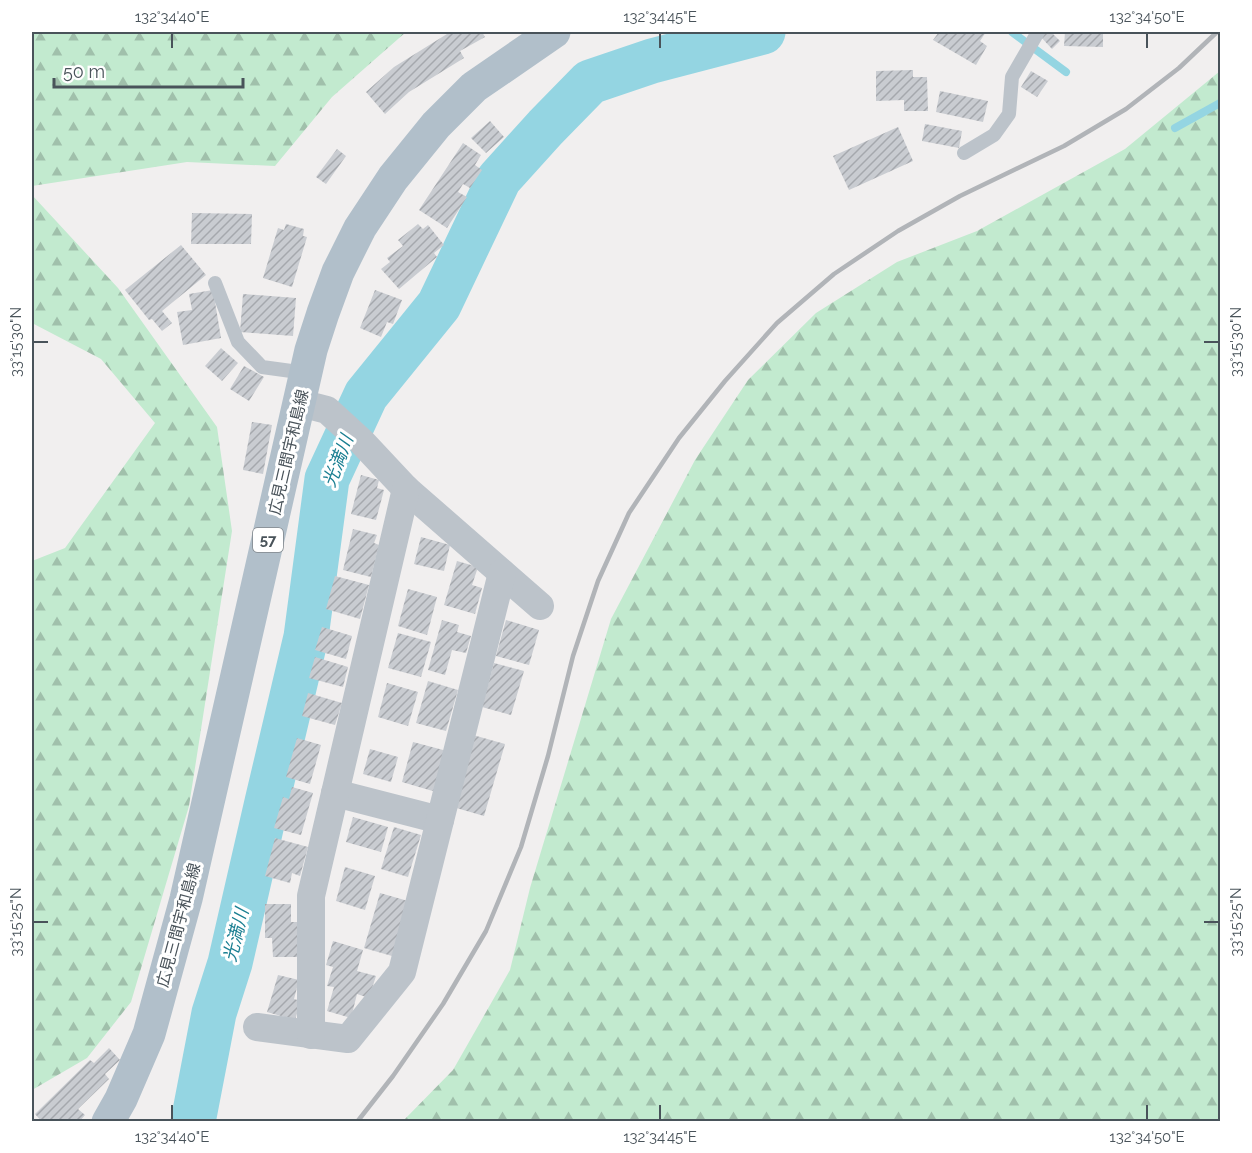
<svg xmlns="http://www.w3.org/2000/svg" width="1252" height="1153" viewBox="0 0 1252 1153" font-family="Raleway,'Noto Sans JP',sans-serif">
<defs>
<pattern id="forest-firs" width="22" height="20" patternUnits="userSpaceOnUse" patternTransform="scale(1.5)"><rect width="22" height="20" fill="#c2eacf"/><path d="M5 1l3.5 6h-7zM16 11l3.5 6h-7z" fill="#a0c0ab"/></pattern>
<pattern id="building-hatch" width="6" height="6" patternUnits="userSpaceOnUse" patternTransform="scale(1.5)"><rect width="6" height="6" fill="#c9ccd1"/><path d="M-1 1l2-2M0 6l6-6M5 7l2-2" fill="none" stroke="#a5a8ad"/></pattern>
</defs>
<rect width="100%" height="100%" fill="#f1efef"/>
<g fill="url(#forest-firs)">
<path d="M32 32H406L332 97 275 166 187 162 32 186Z"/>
<path d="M1220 71V1121H403L453 1070 510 970 530 888 611 619 695 460 748 380 816 313 897 262 977 231 1125 149Z"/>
<path d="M32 195 118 288 217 427 232 531 189 806 131 1002 87 1058 32 1090V561L65 548 155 423 101 359 32 323Z"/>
</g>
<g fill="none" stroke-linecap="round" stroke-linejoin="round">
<g stroke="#94d5e2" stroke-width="8">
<path d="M1012 32 1066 72"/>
<path d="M1175 128 1220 103"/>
</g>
<path stroke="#94d5e2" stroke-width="45" d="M193 1122 214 1013 230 963 267 802 306 637 327 479 366 395 439 305 499 179 546 127 590 82 652 61 763 32"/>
</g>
<g fill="url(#building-hatch)">
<path d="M446 32H482L485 37 460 51 464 58 409 92 385 114 366 92 394 67 447 34Z"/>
<path d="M939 32H986L980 41 987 46 976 65 933 40Z"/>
<path d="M1044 32H1051L1060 41 1052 49 1040 36Z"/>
<path d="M1065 32H1103V47L1064 46Z"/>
<path d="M913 70V77H927L928 111H904V100L876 101V71Z"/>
<path d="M1031 71 1048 81 1037 97 1021 87Z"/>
<path d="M940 91 988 101 983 122 936 112Z"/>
<path d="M490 121 504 137 486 153 471 138Z"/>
<path d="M925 124 962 131 959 148 922 141Z"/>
<path d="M898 127 913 161 849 190 833 156Z"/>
<path d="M463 143 481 155 475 165 482 170 470 188 463 184 458 192 467 197 447 228 419 210Z"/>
<path d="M337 149 346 156 326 184 316 177Z"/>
<path d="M192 213 252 214 251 244H191Z"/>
<path d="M286 224 304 229 303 236 307 237 292 287 263 278 278 228 284 230Z"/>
<path d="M418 224 423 229 428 225 444 245 434 253 437 257 399 289 381 269 390 262 387 258 403 246 398 240Z"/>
<path d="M181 245 206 275 162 311 172 323 162 331 152 319 149 320 125 290Z"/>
<path d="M213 290 221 338 183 345 177 312 192 310 189 294Z"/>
<path d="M375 290 402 300 393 324 387 322 381 337 360 328Z"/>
<path d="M243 294 296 298 293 336 240 332Z"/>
<path d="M221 348 238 363 222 381 205 366Z"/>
<path d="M244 366 264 377 249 401 230 389Z"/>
<path d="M252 422 272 425 263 474 243 470Z"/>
<path d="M361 475 379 480 377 488 384 490 376 520 351 514Z"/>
<path d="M353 529 377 535 374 543 379 545 371 577 343 570Z"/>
<path d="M421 537 450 545 444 571 414 564Z"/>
<path d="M457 561 478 567 472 585 482 588 475 614 444 605Z"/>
<path d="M335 576 369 585 360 619 326 609Z"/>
<path d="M408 589 437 597 427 635 398 626Z"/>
<path d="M442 620 459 625 457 632 471 636 466 653 452 650 445 675 428 670Z"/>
<path d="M506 620 539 630 529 665 496 656Z"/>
<path d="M322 627 352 636 346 659 315 650Z"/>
<path d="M398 633 431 642 421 677 388 668Z"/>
<path d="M315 657 348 667 343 687 309 678Z"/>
<path d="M494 663 524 671 511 715 482 707Z"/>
<path d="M428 681 458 690 446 731 416 723Z"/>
<path d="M387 683 418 692 408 726 378 717Z"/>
<path d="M308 693 342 703 335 725 302 716Z"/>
<path d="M473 735 505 744 484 816 453 807Z"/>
<path d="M297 738 321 745 310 784 286 777Z"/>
<path d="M413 742 447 751 436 792 402 782Z"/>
<path d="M370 749 398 757 391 782 363 774Z"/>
<path d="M292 787 313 793 301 835 274 828 283 797 289 799Z"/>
<path d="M353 817 388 827 381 852 346 842Z"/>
<path d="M394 827 421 835 408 877 381 869Z"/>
<path d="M275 838 308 847 300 876 292 873 290 883 265 876Z"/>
<path d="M345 867 375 876 365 910 336 901Z"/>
<path d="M380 893 408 901 392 956 364 948Z"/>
<path d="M265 904H291V922H301V957H273L272 938H265Z"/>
<path d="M333 941 363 950 357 971 376 976 369 998 357 994 351 1018 327 1011 334 987 327 986 333 967 326 965Z"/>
<path d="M278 975 299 980 294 999 301 1001 295 1020 267 1012Z"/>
<path d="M109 1048 120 1060 105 1074 109 1079 78 1109 85 1115 79 1122H42L35 1114 90 1060 94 1063Z"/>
</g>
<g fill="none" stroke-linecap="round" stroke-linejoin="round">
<g stroke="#bcc3ca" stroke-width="14">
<path d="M964 153 994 135 1009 114 1012 77 1038 32"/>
<path d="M215 283 238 342 262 367 306 373"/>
</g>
<g stroke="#bcc3ca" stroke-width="28">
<path d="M300 403 327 410 362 442 406 489 540 606"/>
<path d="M335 793 440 820"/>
<path d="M257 1027 348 1039 402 972 502 573"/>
<path d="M311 1035V896L406 489"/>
</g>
<path stroke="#b1bfca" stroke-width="33" d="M108 1122 121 1099 149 1034 186 899 311 350 323 313 338 272 360 228 393 178 436 125 474 87 554 32"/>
<path stroke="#b1b4b8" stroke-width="4.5" d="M357 1122 393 1076 443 1004 486 931 521 847 548 756 573 656 598 581 629 513 679 438 725 381 777 323 834 274 898 231 960 196 1064 146 1126 109 1179 68 1217 32"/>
</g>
<path fill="none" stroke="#49535a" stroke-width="2" d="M172 33V48M660 33V48M1147 33V48M33 342H48M1204 342H1219M33 922H48M1204 922H1219M172 1105V1120M660 1105V1120M1147 1105V1120"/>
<g text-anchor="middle" stroke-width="6" stroke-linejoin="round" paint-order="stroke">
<rect fill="#fff" stroke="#80878c" stroke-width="1.5" x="253" y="528" width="30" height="24" rx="4.5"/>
<g font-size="15" font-weight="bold" fill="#49535a">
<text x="268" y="545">57</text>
</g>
<g font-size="16" fill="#49535a" stroke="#fff">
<text transform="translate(288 452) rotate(-77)" y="6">広見三間宇和島線</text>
<text transform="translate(178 925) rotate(-75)" y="6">広見三間宇和島線</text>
</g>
<g font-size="18" font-style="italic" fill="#1b7f92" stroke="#fff">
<text transform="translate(338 461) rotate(-69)" y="6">光満川</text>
<text transform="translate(236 935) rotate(-76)" y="6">光満川</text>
</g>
</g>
<rect width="1252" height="1153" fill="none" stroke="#ffffff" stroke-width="66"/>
<path d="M54 78v9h189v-9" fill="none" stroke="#49535a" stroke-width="3"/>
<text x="63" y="78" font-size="18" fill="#49535a" stroke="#ffffff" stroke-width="4.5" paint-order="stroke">50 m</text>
<rect x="33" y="33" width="1186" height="1087" fill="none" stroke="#49535a" stroke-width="2"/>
<g font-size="15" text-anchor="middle" fill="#49535a">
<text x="172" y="22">132°34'40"E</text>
<text x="660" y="22">132°34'45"E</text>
<text x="1147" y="22">132°34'50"E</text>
<text transform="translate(16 342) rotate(-90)" y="5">33°15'30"N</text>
<text transform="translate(1236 342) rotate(-90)" y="5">33°15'30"N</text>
<text transform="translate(16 922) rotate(-90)" y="5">33°15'25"N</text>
<text transform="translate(1236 922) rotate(-90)" y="5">33°15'25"N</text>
<text x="172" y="1142">132°34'40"E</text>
<text x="660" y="1142">132°34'45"E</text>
<text x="1147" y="1142">132°34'50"E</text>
</g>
</svg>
